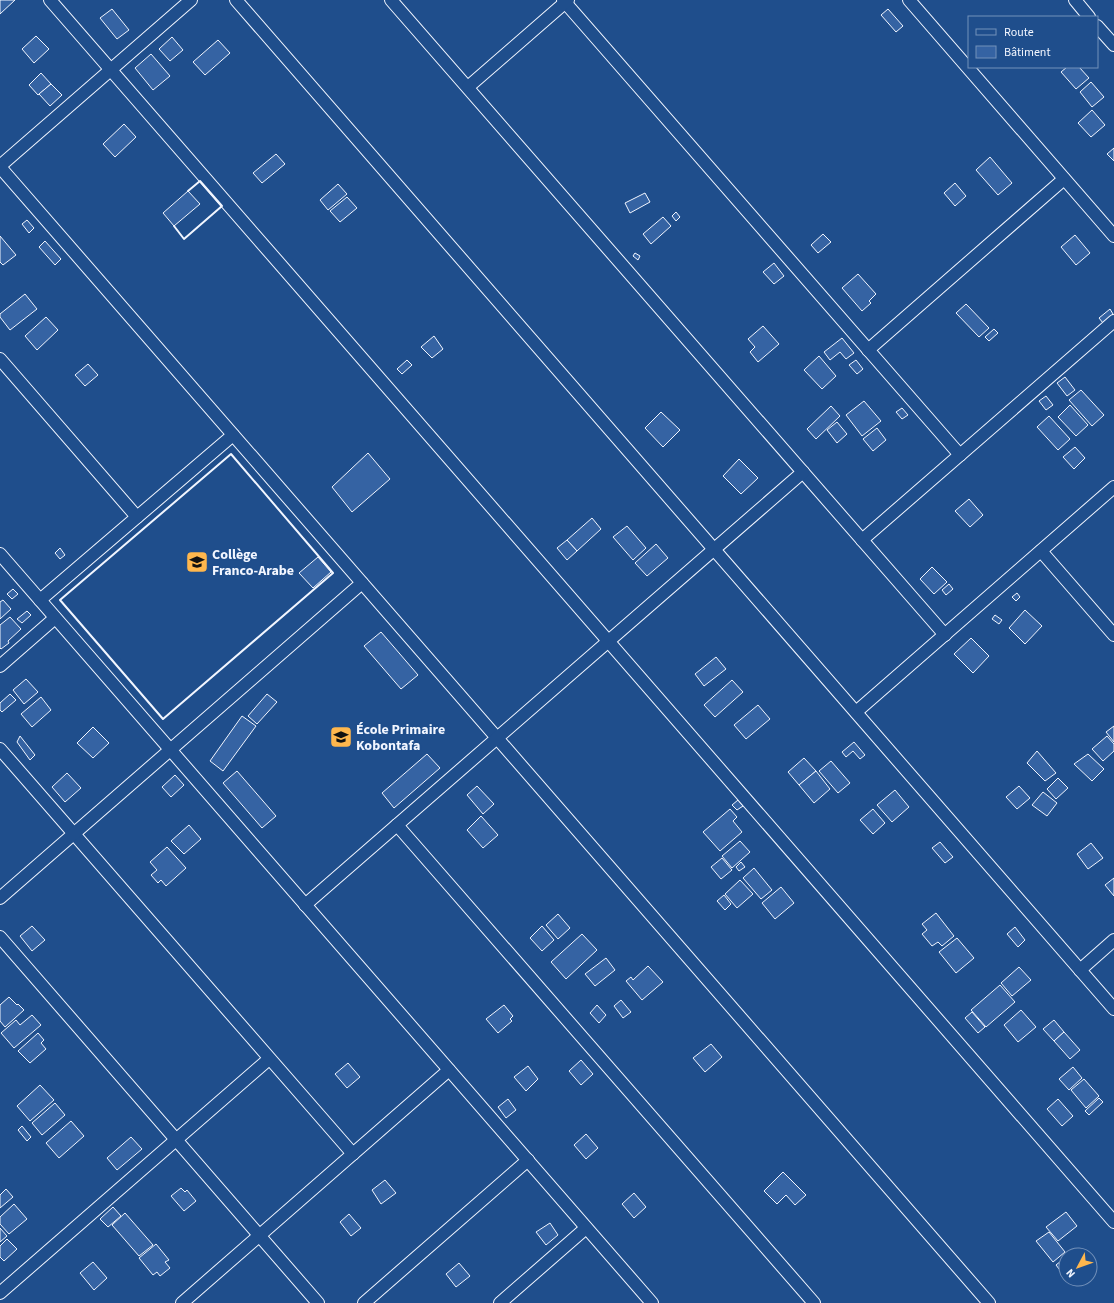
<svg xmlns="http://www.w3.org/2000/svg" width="1114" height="1303" viewBox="0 0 1114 1303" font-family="'Source Sans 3',sans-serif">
<rect width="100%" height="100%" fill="#1f4e8c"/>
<g fill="#3563a3" stroke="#f2f6ff">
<path d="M0 0H15L0 14Z"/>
<path d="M112 9 129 30 117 39 100 18Z"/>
<path d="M888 9 903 26 896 32 881 15Z"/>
<path d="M36 36 49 49 34 63 22 49Z"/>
<path d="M172 37 183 50 170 61 159 49Z"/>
<path d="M218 40 230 53 205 75 193 62Z"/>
<path d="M151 54 170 76 153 90 135 68Z"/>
<path d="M1067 67H1079L1089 78 1076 89 1061 72Z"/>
<path d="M41 73 51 84 38 95 29 85Z"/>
<path d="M1091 82 1104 97 1092 107 1080 92Z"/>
<path d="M51 84 62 95 50 106 39 94Z"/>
<path d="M1092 110 1105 125 1091 137 1078 123Z"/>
<path d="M124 124 136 137 115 157 103 144Z"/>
<path d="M1114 148V161L1107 154Z"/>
<path d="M276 154 285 164 262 183 253 173Z"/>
<path d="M990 157 1012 183 998 195 976 170Z"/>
<path d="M955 183 966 196 955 206 944 193Z"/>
<path d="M338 184 347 194 328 210 320 200Z"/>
<path d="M188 191 200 204 174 226 163 213Z"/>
<path d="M645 193 650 202 630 213 625 203Z"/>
<path d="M347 197 357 208 340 222 330 211Z"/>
<path d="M676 212 680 217 676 221 672 216Z"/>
<path d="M663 217 671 226 651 244 643 234Z"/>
<path d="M27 220 34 228 29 233 22 224Z"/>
<path d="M823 234 831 242 818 253 811 245Z"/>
<path d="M1075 235 1090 253 1076 265 1061 247Z"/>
<path d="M0 236 16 255 3 265 0 262Z"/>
<path d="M45 241 61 259 55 265 39 247Z"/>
<path d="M635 253 640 256 638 260 633 256Z"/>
<path d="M774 263 784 276 774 284 763 272Z"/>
<path d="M858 274 876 294 869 301 871 303 862 311 842 288Z"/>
<path d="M25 294 37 309 10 330 0 317V314Z"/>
<path d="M966 304 989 328 979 337 956 313Z"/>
<path d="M1110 309 1113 314 1103 323 1099 318Z"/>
<path d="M46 317 58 330 37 350 25 336Z"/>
<path d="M763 326 779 344 758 362 750 352 755 347 748 339Z"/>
<path d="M994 329 998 333 989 341 985 337Z"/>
<path d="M434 336 443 349 432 358 421 347Z"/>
<path d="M842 338 854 353 846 359 840 352 830 360 824 352Z"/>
<path d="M819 356 836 376 822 389 804 370Z"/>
<path d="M407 360 412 365 402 374 397 369Z"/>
<path d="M856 360 863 369 857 374 849 365Z"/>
<path d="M88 364 98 375 85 386 75 375Z"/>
<path d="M1065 377 1075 390 1067 396 1057 383Z"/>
<path d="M1081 390 1104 415 1092 426 1069 400Z"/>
<path d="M1046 396 1053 405 1046 410 1039 401Z"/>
<path d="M864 401 881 421 862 436 846 415Z"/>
<path d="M1070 405 1088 425 1076 436 1058 417Z"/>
<path d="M831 406 840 416 816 439 807 429Z"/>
<path d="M902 408 908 415 902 419 896 412Z"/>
<path d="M661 412 680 430 663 447 645 428Z"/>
<path d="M1049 416 1070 439 1058 450 1037 427Z"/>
<path d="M837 422 847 434 837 443 827 430Z"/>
<path d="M877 428 886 440 873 451 863 439Z"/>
<path d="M1075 447 1085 458 1074 469 1063 457Z"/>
<path d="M368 453 390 479 352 512 332 487Z"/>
<path d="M739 459 758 478 741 494 723 476Z"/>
<path d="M969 499 983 515 970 527 955 511Z"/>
<path d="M592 518 601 529 577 551 567 540Z"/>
<path d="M627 526 646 548 633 560 613 537Z"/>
<path d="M567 540 577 551 567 560 557 548Z"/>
<path d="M656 544 668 558 647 576 635 563Z"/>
<path d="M60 548 65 555 60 559 55 553Z"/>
<path d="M318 557 331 572 313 588 299 573Z"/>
<path d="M932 567 947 582 934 594 920 579Z"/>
<path d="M949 584 953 589 946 595 942 590Z"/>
<path d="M13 589 18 594 12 599 7 594Z"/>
<path d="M1017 593 1020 597 1016 601 1012 597Z"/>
<path d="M3 600 11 609 0 619V602Z"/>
<path d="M1025 610 1042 626 1025 644 1009 628Z"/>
<path d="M27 611 31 615 22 623 17 619Z"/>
<path d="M995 615 1002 620 999 624 992 619Z"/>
<path d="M10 617 21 629 8 641 9 643 1 649 0 648V625Z"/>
<path d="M381 632 418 675 401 689 364 646Z"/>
<path d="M971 638 989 656 973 673 954 654Z"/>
<path d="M716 657 726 669 704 686 695 674Z"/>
<path d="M26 679 38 692 24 704 13 690Z"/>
<path d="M732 680 743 692 715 717 704 705Z"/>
<path d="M10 694 16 700 2 712 0 710V703Z"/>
<path d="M267 694 277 702 257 724 248 716Z"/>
<path d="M41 697 51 710 32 727 21 714Z"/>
<path d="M758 705 770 719 746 739 734 725Z"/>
<path d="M242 716 256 726 223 771 210 761Z"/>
<path d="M1114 726V742L1106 732Z"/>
<path d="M93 727 109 743 93 758 77 743Z"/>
<path d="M20 736 35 755 30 760 17 742Z"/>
<path d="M1107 736 1114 744V751L1103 761 1092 749Z"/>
<path d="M854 742 865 755 860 759 853 751 846 757 842 752Z"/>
<path d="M1037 751 1056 773 1045 781 1027 763Z"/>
<path d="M427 754 440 768 394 808 382 793Z"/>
<path d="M1088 754 1104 769 1092 781 1074 764Z"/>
<path d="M804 758 816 771 799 785 788 772Z"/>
<path d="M831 761 850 783 838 793 819 771Z"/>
<path d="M237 771 276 816 262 828 223 783Z"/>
<path d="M816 771 830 789 814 803 799 785Z"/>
<path d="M67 773 81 788 65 802 52 787Z"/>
<path d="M175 775 184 785 171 797 162 787Z"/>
<path d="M1058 778 1068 788 1056 799 1047 789Z"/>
<path d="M477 786 494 804 483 814 467 795Z"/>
<path d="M1019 786 1030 798 1017 809 1006 797Z"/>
<path d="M895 790 909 807 892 822 877 805Z"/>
<path d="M1043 792 1057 803 1047 816 1032 805Z"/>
<path d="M738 800 743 806 737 810 732 805Z"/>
<path d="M730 809 737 817 733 821 742 832 720 851 703 832Z"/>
<path d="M873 809 885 823 873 834 860 820Z"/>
<path d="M481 816 498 835 483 848 467 830Z"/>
<path d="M189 825 201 839 184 854 171 841Z"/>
<path d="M740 841 750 852 732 868 722 856Z"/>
<path d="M940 842 953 857 945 863 932 848Z"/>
<path d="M1091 843 1103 858 1088 869 1077 854Z"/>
<path d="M167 847 186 868 166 886 161 880 158 883 151 875 157 870 150 862Z"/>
<path d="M722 858 732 870 721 879 711 867Z"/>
<path d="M741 862 745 867 739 871 736 867Z"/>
<path d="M754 868 772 890 761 899 743 878Z"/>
<path d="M1114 878V896L1105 885Z"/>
<path d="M740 880 753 894 737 908 725 894Z"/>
<path d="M781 887 794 903 775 919 762 903Z"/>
<path d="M724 895 731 904 725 910 717 901Z"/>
<path d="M936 913 954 936 942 946 938 942 932 946 922 934 927 930 922 924Z"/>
<path d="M558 914 570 928 558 939 546 925Z"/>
<path d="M32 926 45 940 32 951 20 936Z"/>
<path d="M542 926 554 940 542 951 530 938Z"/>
<path d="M1015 927 1025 940 1018 947 1007 934Z"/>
<path d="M582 934 597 950 566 979 551 962Z"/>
<path d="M957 938 974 958 956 973 939 952Z"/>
<path d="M606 958 615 970 595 986 585 974Z"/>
<path d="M648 966 663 982 642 1000 626 981 631 977 633 980Z"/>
<path d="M1019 967 1031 980 1012 996 1001 983Z"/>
<path d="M1000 985 1015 1002 986 1027 971 1010Z"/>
<path d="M9 997 17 1005 18 1004 24 1010 5 1027 0 1021V1005Z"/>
<path d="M621 1000 631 1012 623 1018 614 1006Z"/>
<path d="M504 1005 513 1016 510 1019 512 1021 498 1033 486 1019Z"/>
<path d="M597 1005 606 1015 599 1023 590 1013Z"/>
<path d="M1021 1010 1036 1027 1018 1042 1004 1025Z"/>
<path d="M972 1012 985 1027 978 1033 965 1018Z"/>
<path d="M32 1015 41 1025 14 1048 1 1033 16 1020 20 1025Z"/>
<path d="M1054 1020 1064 1032 1054 1041 1043 1029Z"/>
<path d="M1064 1032 1080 1050 1070 1059 1054 1041Z"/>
<path d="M38 1033 44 1040 41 1043 46 1049 30 1063 18 1051Z"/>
<path d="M711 1044 722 1057 705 1072 693 1058Z"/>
<path d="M581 1060 593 1074 581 1085 569 1071Z"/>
<path d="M348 1063 360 1077 347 1088 335 1074Z"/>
<path d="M528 1066 538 1079 526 1091 514 1077Z"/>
<path d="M1073 1067 1082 1078 1069 1090 1059 1079Z"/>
<path d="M1084 1079 1099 1096 1086 1108 1071 1090Z"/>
<path d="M40 1085 54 1100 30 1121 17 1106Z"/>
<path d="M1099 1098 1103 1102 1089 1115 1085 1111Z"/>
<path d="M508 1099 516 1110 506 1118 498 1107Z"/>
<path d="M1058 1099 1073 1116 1062 1126 1047 1109Z"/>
<path d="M55 1103 65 1115 42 1135 32 1123Z"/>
<path d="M71 1121 84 1136 59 1158 46 1143Z"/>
<path d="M22 1126 31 1137 27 1141 18 1130Z"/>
<path d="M586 1134 598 1148 586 1159 574 1145Z"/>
<path d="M131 1137 142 1149 117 1170 107 1158Z"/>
<path d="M783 1172 806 1195 795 1205 786 1195 777 1204 764 1191Z"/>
<path d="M385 1180 396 1193 381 1204 372 1190Z"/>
<path d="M181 1188 185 1192 187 1190 196 1201 184 1211 171 1196Z"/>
<path d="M6 1189 13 1197 0 1208V1195Z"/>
<path d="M634 1193 646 1207 634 1218 622 1204Z"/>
<path d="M14 1204 27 1219 9 1234 0 1224V1217Z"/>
<path d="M113 1207 121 1216 108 1227 100 1219Z"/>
<path d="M1066 1212 1077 1226 1058 1241 1046 1227Z"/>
<path d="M125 1213 153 1245 139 1256 112 1225Z"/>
<path d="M349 1214 361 1228 351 1236 340 1222Z"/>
<path d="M550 1223 558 1235 546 1245 536 1232Z"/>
<path d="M0 1228 7 1236 0 1242Z"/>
<path d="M1049 1232 1065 1252 1053 1262 1036 1241Z"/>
<path d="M7 1239 17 1249 4 1261 0 1257V1246Z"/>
<path d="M156 1244 169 1260 165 1262 170 1268 160 1276 157 1272 153 1275 139 1258Z"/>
<path d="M1066 1257V1278L1056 1265Z"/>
<path d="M93 1262 107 1278 94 1290 80 1273Z"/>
<path d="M459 1263 470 1276 456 1287 446 1274Z"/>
</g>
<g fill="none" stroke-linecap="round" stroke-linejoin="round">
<g stroke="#f2f6ff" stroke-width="14">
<g id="minor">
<path d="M50 0 1114 1222"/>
<path d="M236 0 1114 1009"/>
<path d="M391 0 945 635"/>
<path d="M563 0 960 455"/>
<path d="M909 0 1114 236"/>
<path d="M1075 0 1089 17"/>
<path d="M1097 26 1114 45"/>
<path d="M468 87 568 0"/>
<path d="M0 166 191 0"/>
<path d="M0 167 989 1303"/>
<path d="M868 350 1064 179"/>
<path d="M0 359 137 517"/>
<path d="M862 540 1114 321"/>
<path d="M1041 551 1114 635"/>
<path d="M0 554 652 1303"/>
<path d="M40 600 233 435"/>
<path d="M0 666 55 618"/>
<path d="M856 712 1114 487"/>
<path d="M0 749 353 1154"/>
<path d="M397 825 814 1303"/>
<path d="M0 898 362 583"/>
<path d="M305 905 803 472"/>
<path d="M0 937 318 1303"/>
<path d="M1080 970 1114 940"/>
<path d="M0 1293 269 1059"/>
<path d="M182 1303 449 1070"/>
<path d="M364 1303 528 1160"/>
<path d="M500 1303 586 1228"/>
</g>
</g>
<use href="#minor" stroke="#1f4e8c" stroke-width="12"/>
<g stroke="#f2f6ff" stroke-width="2">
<path d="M174 226 184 239 222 206 200 181 188 191"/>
<path d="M231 454 333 573 163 719 60 600Z"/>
</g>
</g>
<defs>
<g id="school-square" transform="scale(1.15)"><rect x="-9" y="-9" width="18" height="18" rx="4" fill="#ffb74d" stroke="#1f4e8c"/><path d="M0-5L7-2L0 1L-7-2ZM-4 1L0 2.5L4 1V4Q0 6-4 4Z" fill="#111"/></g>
</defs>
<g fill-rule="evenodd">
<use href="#school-square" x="197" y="562"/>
<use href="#school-square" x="341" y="737"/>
</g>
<g text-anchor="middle" stroke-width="3" stroke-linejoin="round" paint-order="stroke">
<g font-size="14" font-weight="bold" fill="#f2f6ff" stroke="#1f4e8c" text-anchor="start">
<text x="212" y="559">Collège<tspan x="212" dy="16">Franco-Arabe</tspan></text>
<text x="356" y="734">École Primaire<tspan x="356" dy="16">Kobontafa</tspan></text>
</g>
</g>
<rect x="968" y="16" width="130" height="52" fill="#1f4e8c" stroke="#7391ba"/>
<rect x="976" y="29" width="20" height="6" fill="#1f4e8c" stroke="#7391ba"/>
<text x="1004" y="36" font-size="12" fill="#f2f6ff">Route</text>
<rect x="976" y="46" width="20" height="12" fill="#3563a3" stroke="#7391ba"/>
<text x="1004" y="56" font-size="12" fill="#f2f6ff">Bâtiment</text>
<g transform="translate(1078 1267) rotate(229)"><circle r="19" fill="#1f4e8c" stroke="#7391ba"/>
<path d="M0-3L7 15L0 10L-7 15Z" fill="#ffb74d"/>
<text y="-6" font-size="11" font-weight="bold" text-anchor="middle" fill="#f2f6ff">N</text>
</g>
</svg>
